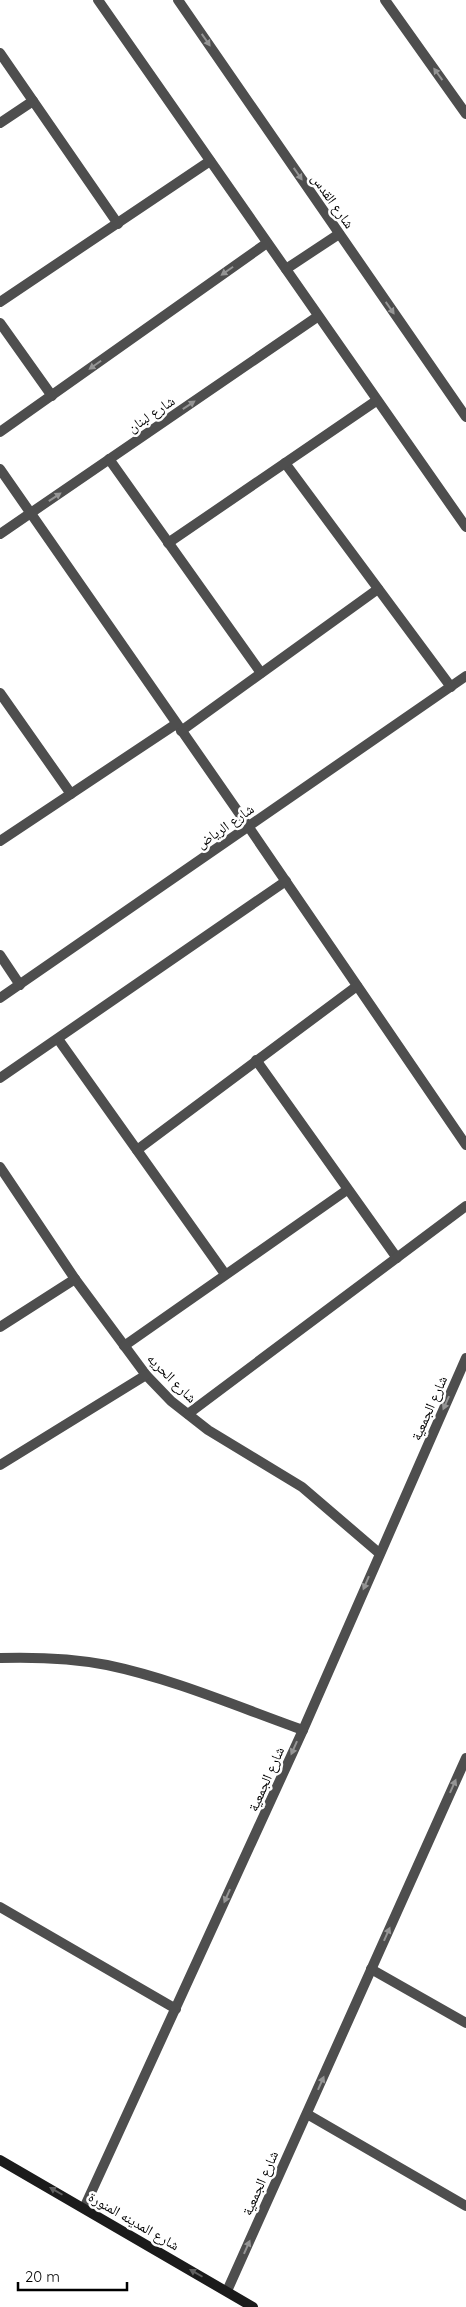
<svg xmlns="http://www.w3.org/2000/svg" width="466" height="2307" viewBox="0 0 466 2307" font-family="Quicksand,'Noto Naskh Arabic',sans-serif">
<rect width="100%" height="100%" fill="#fff"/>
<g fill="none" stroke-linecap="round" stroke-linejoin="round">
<g stroke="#4e4e4e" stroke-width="10">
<path d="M98 0C220 176 342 352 466 527"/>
<path d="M178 0 466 417"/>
<path d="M385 0 466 114"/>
<path d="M0 53 118 224"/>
<path d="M0 123 33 101"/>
<path d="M286 269 339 234"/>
<path d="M0 302 210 161"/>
<path d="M0 323 52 396"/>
<path d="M0 432 267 243"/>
<path d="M109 459 261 673"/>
<path d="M285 463 451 687"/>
<path d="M0 469 248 826 466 1145"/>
<path d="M0 534 317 317"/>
<path d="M168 543 376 401"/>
<path d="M0 693 71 794"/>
<path d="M181 731 378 589"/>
<path d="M0 841 176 724"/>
<path d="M0 955 20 985"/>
<path d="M0 998 466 676"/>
<path d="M58 1039 225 1274"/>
<path d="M256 1060 397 1258"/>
<path d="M0 1078 286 881"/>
<path d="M137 1150 357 986"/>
<path d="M0 1167 75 1279 146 1375 171 1401 208 1430 302 1487 379 1553"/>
<path d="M0 1327 75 1279"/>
<path d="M124 1346 347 1190"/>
<path d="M188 1414 466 1206"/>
<path d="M0 1465 146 1375"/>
<path d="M0 1658C36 1657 71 1658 107 1665 174 1679 238 1707 303 1730"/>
<path d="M0 1907 176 2009"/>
<path d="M371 1969 466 2023"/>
<path d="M307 2114 466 2206"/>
<path d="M84 2208 303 1730 466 1358"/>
<path d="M227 2291 466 1758"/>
</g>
<path stroke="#1b1b1b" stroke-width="10" d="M0 2160 253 2307"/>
</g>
<defs><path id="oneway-solid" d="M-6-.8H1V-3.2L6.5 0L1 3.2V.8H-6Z" transform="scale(1.25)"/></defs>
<g fill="#959595">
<use href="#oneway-solid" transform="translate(206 40) rotate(55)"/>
<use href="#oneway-solid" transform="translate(438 74) rotate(-126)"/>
<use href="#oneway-solid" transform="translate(298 174) rotate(55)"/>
<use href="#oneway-solid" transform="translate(227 271) rotate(145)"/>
<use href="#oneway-solid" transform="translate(390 308) rotate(55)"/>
<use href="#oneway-solid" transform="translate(95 365) rotate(145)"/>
<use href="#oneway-solid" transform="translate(189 405) rotate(-34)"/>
<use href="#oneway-solid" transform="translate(55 497) rotate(-34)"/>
<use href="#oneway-solid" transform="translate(446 1403) rotate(114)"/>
<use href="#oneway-solid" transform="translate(366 1583) rotate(113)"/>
<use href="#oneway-solid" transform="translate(294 1748) rotate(114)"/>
<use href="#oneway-solid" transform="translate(453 1786) rotate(-66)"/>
<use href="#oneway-solid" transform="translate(227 1896) rotate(114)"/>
<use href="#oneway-solid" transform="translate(387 1934) rotate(-66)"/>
<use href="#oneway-solid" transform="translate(321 2083) rotate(-66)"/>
<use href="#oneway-solid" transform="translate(247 2247) rotate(-66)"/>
</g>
<g fill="#5f5f5f">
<use href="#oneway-solid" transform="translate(56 2191) rotate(-150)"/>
<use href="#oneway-solid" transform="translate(196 2273) rotate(-150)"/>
</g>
<g text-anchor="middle" stroke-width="5" stroke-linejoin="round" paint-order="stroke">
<g font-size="14" fill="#000" stroke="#fff">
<text transform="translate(333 201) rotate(55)" y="5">شارع القدس</text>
<text transform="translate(151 414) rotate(-34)" y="5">شارع لبنان</text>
<text transform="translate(225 826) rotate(-35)" y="5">شارع الرياض</text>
<text transform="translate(172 1378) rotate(45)" y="5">شارع الحريه</text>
<text transform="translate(429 1408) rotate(-66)" y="5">شارع الجمعية</text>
<text transform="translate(266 1779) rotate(-66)" y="5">شارع الجمعية</text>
<text transform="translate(260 2183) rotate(-66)" y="5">شارع الجمعية</text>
<text transform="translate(134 2221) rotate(30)" y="5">شارع المدينه المنورة</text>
</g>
</g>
<path d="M18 2282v8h109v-8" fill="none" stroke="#000000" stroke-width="2.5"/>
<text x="25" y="2282" font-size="15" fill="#000000" stroke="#ffffff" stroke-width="4" paint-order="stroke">20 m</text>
</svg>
